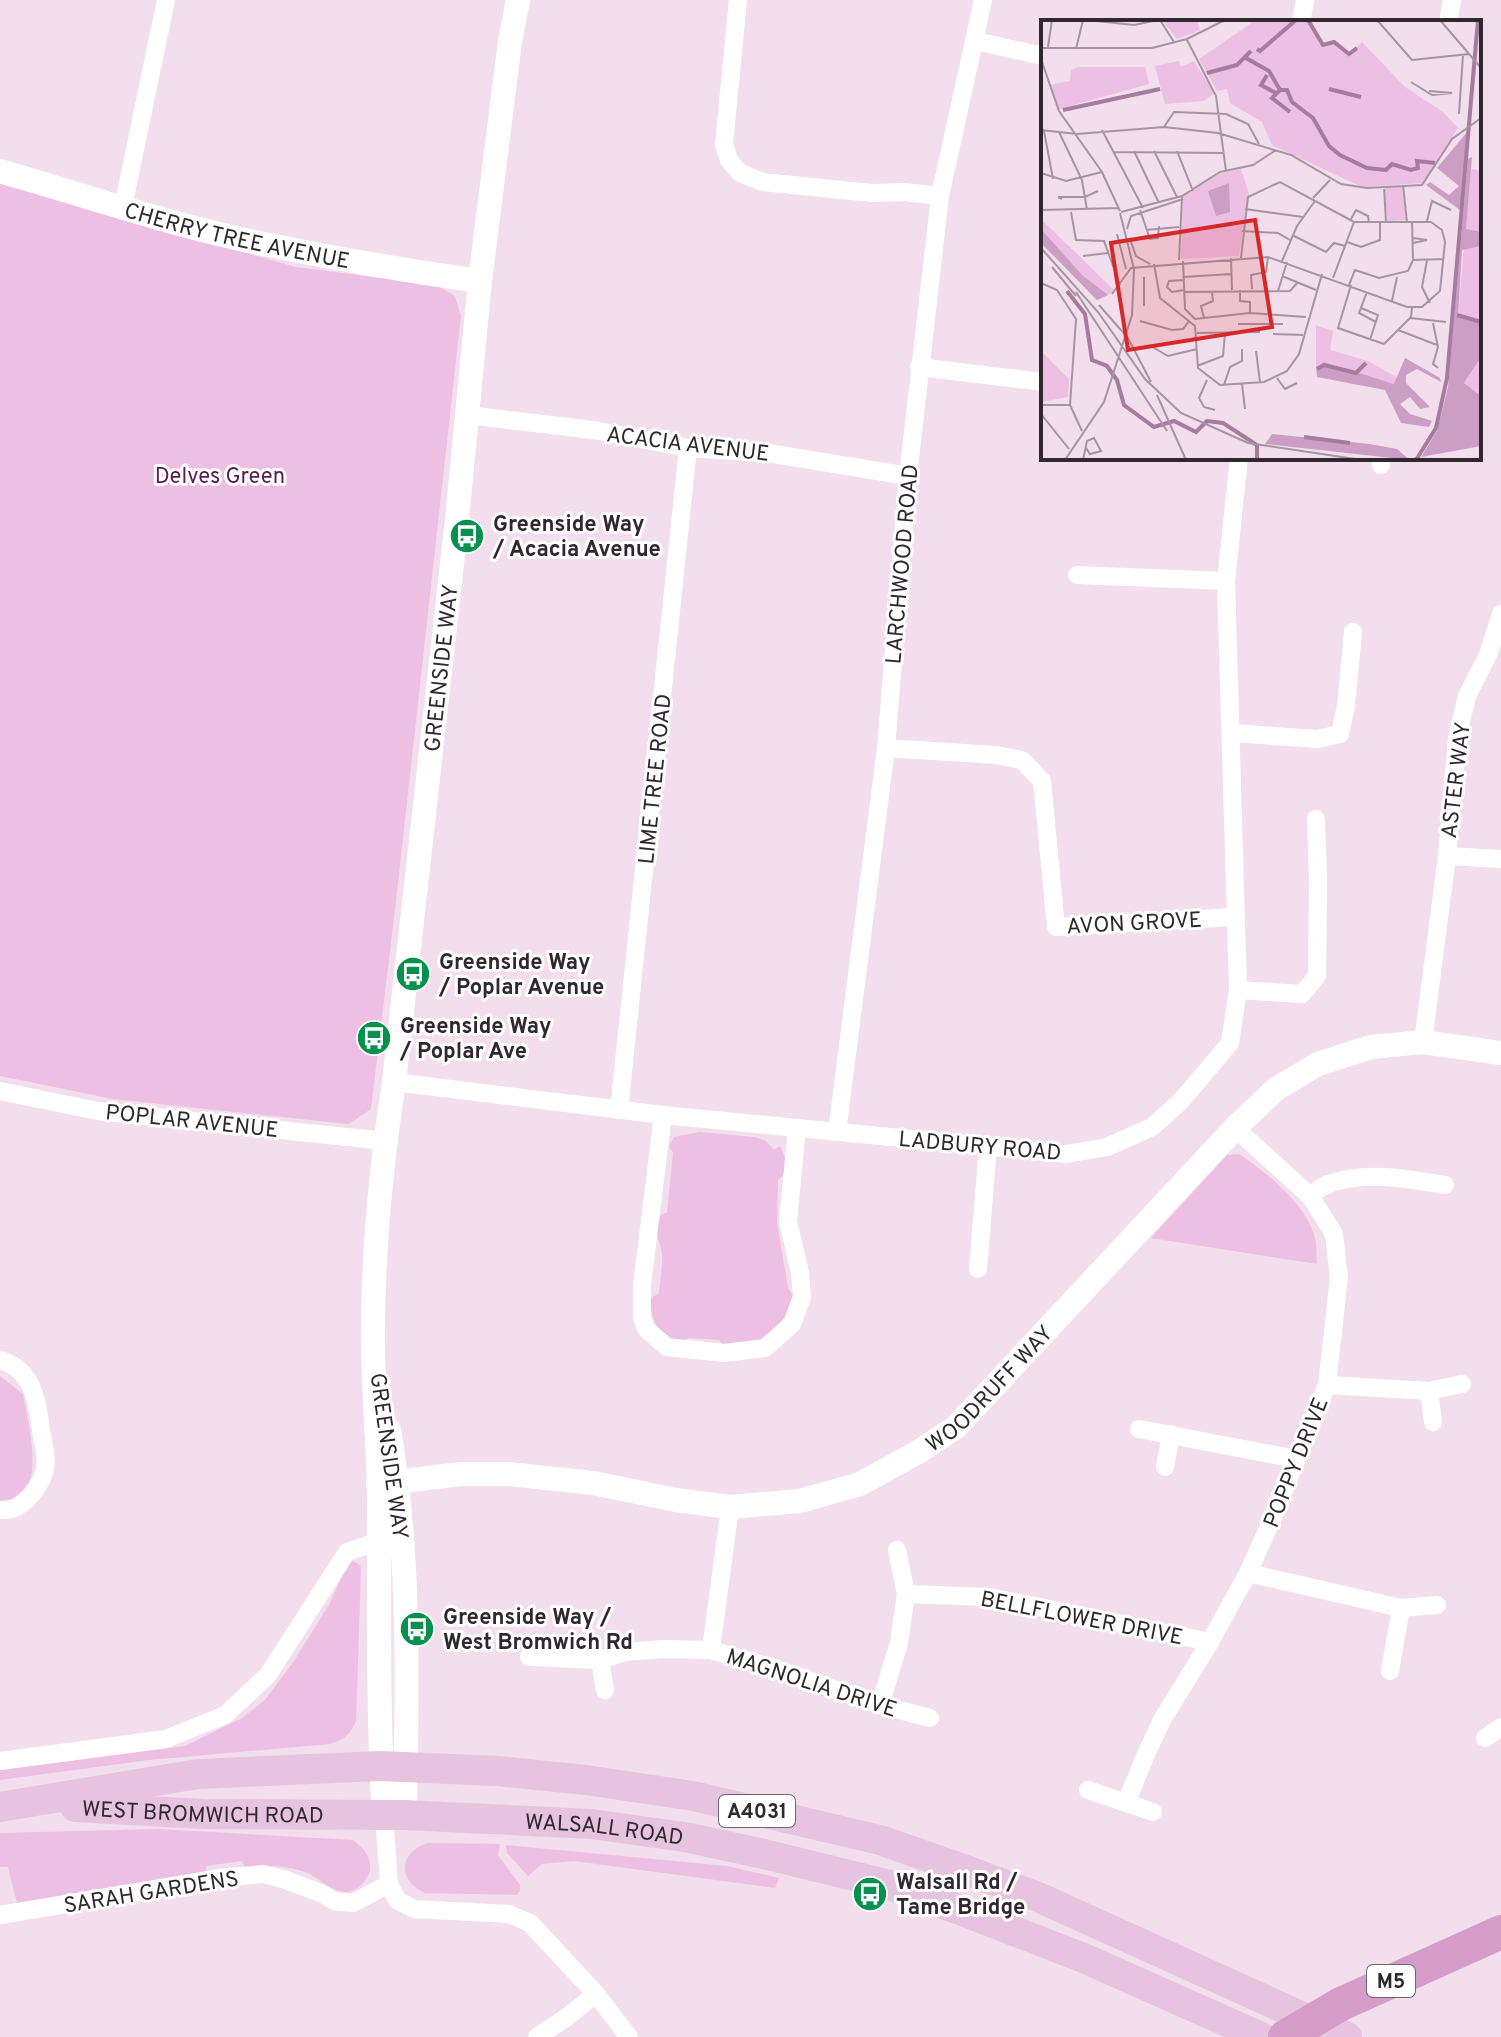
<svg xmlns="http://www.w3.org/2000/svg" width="1501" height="2037" viewBox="0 0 1501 2037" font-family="Overpass,sans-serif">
<rect width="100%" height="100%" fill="#f2deed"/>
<g fill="#ecbfe3">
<path d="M0 184 296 267 436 285 455 296 461 316 396 901 371 1109 349 1124 113 1099 0 1076Z"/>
<path d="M699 1132 755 1137 766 1141 774 1150 780 1146 786 1160 785 1173 778 1180 777 1223 788 1288 794 1297C788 1314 775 1336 757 1342 747 1345 734 1344 723 1345L719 1340 688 1338 681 1344C659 1340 651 1319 650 1299L659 1293C660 1281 663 1266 662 1254 660 1237 652 1236 660 1216L667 1212 673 1153 669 1147 674 1137Z"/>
<path d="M1239 1154C1266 1172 1307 1205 1315 1238 1317 1246 1316 1256 1317 1264L1151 1238 1227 1155Z"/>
<path d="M0 1376 23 1394C27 1419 45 1481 18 1497 13 1500 6 1500 0 1501Z"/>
<path d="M353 1561 360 1565 361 1570 356 1721C351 1734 344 1740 330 1744L149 1760 0 1780V1770L185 1746 242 1718 265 1700 294 1661 330 1603 348 1563Z"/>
<path d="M159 1829 353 1840C362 1847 369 1853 370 1865 371 1872 368 1876 364 1882 341 1907 323 1877 302 1871 283 1865 264 1865 245 1868L242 1861 206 1866V1873L18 1907 8 1867H0V1833Z"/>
<path d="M427 1843 500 1844 498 1855 520 1885V1891L517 1895 425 1893C397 1880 399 1853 427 1843Z"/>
<path d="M506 1845 727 1866 779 1878 775 1888 574 1861 542 1864 528 1876 507 1853Z"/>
</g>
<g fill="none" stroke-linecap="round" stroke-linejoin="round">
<g stroke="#fff" stroke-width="18">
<path d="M738 0 724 144 729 160 740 173 763 182 872 193 904 192 940 196"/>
<path d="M1301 22 1305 0"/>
<path d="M1448 22 1452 0"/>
<path d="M975 41 1043 56"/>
<path d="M123 207 166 0"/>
<path d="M919 367 1043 382"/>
<path d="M467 415 593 430 688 448 768 453 908 476"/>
<path d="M1381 465 1382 458"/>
<path d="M1077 575 1226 581"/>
<path d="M1232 733 1317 739 1340 734 1346 706 1353 632"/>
<path d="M886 748 996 755 1022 760 1042 781 1056 927 1235 917"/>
<path d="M1447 856 1501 859"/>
<path d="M1238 990 1302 994 1317 976 1318 879 1316 819"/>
<path d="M1423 1042 1447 856 1457 739 1467 696 1488 655 1501 614"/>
<path d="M394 1082 663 1115 1066 1154 1107 1147 1152 1127 1181 1101 1230 1043 1238 990 1226 581 1239 458"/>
<path d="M0 1091 98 1111 385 1141"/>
<path d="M619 1110 688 448"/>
<path d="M663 1115 642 1285V1317L646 1329 667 1347 724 1353 765 1348 792 1324 802 1297 800 1273 788 1221 797 1128"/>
<path d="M837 1132 886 748 908 476 940 196 983 0"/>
<path d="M1310 1196C1316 1191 1323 1185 1331 1183 1368 1171 1408 1179 1445 1185"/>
<path d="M978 1269 988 1146"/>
<path d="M0 1360C36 1370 37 1405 42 1436 44 1447 48 1461 44 1473 40 1486 25 1505 12 1509 8 1510 4 1510 0 1510"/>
<path d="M1327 1385 1429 1391 1462 1384"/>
<path d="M1429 1391 1433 1422"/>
<path d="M1139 1429 1296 1459"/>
<path d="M1165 1467 1171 1434"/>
<path d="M1248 1573 1401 1608 1437 1605"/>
<path d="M906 1594 989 1597 1210 1642"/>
<path d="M711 1650 730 1507"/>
<path d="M529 1657 600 1660 625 1652 663 1649 711 1650 776 1669 880 1705 930 1718"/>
<path d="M600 1660 605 1690"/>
<path d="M1390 1671 1401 1608"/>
<path d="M880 1705 899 1643 906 1594 897 1550"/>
<path d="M1485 1738 1501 1727"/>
<path d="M0 1761 166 1739 225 1715 268 1675 347 1552 379 1541"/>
<path d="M1088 1790 1153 1812"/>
<path d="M1126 1803 1147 1752 1162 1720 1210 1642 1248 1573 1273 1517 1327 1385 1339 1277 1334 1234 1310 1196 1235 1128"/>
<path d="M384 1816 389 1884 397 1900 414 1909 509 1914 530 1923 596 1994 629 2037"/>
<path d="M0 1915 221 1878 263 1874 283 1879 323 1894 334 1901 353 1903 389 1884"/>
<path d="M537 2037 567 2017 596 1994"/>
</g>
<g stroke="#fff" stroke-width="24">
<path id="s1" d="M0 171C80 194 159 221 240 239 320 256 400 270 480 281"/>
<path d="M389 1430C411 1557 407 1687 405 1815"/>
<path id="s2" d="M378 1484 461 1474H509L593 1483 676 1500 730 1507 800 1501 860 1484 920 1451 956 1427 1235 1128 1276 1089 1318 1064 1371 1047 1423 1042 1501 1053"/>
<path id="s3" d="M384 1816C377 1709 380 1601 379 1494 378 1442 373 1389 373 1336 373 1251 381 1166 394 1082L457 519 480 281 510 41 518 0"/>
</g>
<g stroke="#e6c4df" stroke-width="30">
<path d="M0 1807 198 1774 380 1766 497 1771 586 1780 693 1796 880 1840 963 1869 1038 1897 1347 2037"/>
<path id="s4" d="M75 1807 202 1814 405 1815 591 1824 685 1837 764 1854 886 1884 960 1910 1086 1959 1261 2037"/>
</g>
<path stroke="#d59cca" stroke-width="34" d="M1285 2037 1341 2004 1501 1932"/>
</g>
<defs>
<g id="bus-disc" transform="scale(1.8)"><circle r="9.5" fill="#07904e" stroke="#fff"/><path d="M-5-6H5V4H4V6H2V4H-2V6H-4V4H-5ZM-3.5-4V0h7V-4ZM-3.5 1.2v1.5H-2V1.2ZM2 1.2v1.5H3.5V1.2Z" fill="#fff"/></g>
</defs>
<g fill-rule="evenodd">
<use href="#bus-disc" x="467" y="536"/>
<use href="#bus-disc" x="413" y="974"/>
<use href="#bus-disc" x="374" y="1038"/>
<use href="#bus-disc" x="417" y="1629"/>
<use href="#bus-disc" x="870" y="1894"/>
</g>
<g text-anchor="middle" stroke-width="6" stroke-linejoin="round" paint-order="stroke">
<g fill="#fff" stroke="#6e686d" stroke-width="2">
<rect x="719" y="1795" width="76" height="32" rx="6"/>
<rect x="1367" y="1965" width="48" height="32" rx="6"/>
</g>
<g font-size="20" font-weight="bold" fill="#30282e">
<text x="757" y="1818">A4031</text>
<text x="1391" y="1988">M5</text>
</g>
<g font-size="22" fill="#30282e" stroke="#fff">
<text dy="8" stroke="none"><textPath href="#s1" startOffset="246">CHERRY TREE AVENUE</textPath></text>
<text transform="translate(688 443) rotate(7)" y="8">ACACIA AVENUE</text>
<text transform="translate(901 564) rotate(-85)" y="8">LARCHWOOD ROAD</text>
<text dy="8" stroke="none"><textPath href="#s3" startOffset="1152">GREENSIDE WAY</textPath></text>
<text transform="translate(654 779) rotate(-84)" y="8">LIME TREE ROAD</text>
<text transform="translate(1455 780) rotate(-83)" y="8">ASTER WAY</text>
<text transform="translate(1134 922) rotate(-3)" y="8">AVON GROVE</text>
<text transform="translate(192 1120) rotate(6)" y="8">POPLAR AVENUE</text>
<text transform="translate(980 1145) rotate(5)" y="8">LADBURY ROAD</text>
<text dy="8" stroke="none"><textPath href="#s2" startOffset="650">WOODRUFF WAY</textPath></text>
<text transform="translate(390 1456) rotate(82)" y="8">GREENSIDE WAY</text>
<text transform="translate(1295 1462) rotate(-68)" y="8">POPPY DRIVE</text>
<text transform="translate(1082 1617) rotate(11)" y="8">BELLFLOWER DRIVE</text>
<text transform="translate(812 1682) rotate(18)" y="8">MAGNOLIA DRIVE</text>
<text dy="8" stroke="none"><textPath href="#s4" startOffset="128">WEST BROMWICH ROAD</textPath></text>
<text dy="8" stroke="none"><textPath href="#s4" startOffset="530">WALSALL ROAD</textPath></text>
<text transform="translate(151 1891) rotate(-9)" y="8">SARAH GARDENS</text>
</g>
<g font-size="22" fill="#57204f" stroke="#fff">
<text x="220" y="483">Delves Green</text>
</g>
<g font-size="22" font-weight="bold" fill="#30282e" stroke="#fff" text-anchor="start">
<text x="493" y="531">Greenside Way<tspan x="493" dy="25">/ Acacia Avenue</tspan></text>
<text x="439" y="969">Greenside Way<tspan x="439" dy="25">/ Poplar Avenue</tspan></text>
<text x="400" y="1033">Greenside Way<tspan x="400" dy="25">/ Poplar Ave</tspan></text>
<text x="443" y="1624">Greenside Way /<tspan x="443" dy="25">West Bromwich Rd</tspan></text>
<text x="896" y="1889">Walsall Rd /<tspan x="896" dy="25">Tame Bridge</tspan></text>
</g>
</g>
<g transform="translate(1041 20)">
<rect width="440" height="440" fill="#f2deed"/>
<path d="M121 0H156L159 10 136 19ZM215 0H265L283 24 295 23 308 35 321 22 364 67 402 92 417 108 382 163 321 167 231 125 221 102 189 83 186 69 176 71 158 39ZM138 41 140 47 153 41 173 73 163 81 124 84 114 46ZM37 47H104L108 64 18 89 9 65 29 61 30 50ZM200 149 208 174 198 236 140 239 142 176 178 154ZM430 149 440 150V302L417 296ZM361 166 365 200 346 201 344 167ZM0 199 73 270 69 274 56 280 0 223ZM275 305 292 311 289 330 327 341 359 359 353 364 309 350 275 346ZM0 331 28 359 27 377 0 382ZM440 336V376L423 363Z" fill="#ecbfe3"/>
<path d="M426 112 419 190 385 165 389 162 408 175 418 166 396 148ZM431 137 425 209 440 212V226L421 230 417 296 440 302V337L423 363 440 376V426L380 437 396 411 407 367 427 139ZM188 163 189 192 175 196 167 171ZM0 209 41 255 67 275 56 280 0 223ZM364 338 399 358 400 362 376 349 365 355V363L389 387 379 389 369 377 359 384 369 394 391 401 388 407 360 403 344 370 276 357 275 346 309 350 353 364ZM231 414 329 424 356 429 369 440 224 424Z" fill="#cc9ec3"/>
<path fill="none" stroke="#a77b9e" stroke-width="4" d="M267 0 282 25 293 22 308 34 316 28M216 29 219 31 255 0M203 37 228 51 239 70H246L251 82 272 98 288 126 299 135 326 148 345 150 351 144 370 150 377 148 376 141 394 143M166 53 196 45 210 31M226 55 220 65 235 73M288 69 320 77M239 70 231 78 249 92M22 90 119 69M26 271 44 294 51 340 66 346 76 360 83 385 113 407 133 401 155 412 166 401 182 403 216 425V440M416 295 440 302M276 349 283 345 315 353 325 343M263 417 309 423M375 440 395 408 406 358 437 0"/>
<path fill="none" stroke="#a495a1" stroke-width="2" d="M46 0 93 5 117 0M119 0 133 22M336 0 371 40 428 34M399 0 440 48M146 20 175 76 185 151M7 27 11 0M0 28H111L146 19 184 0M35 29 42 0M0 39 18 91 61 152 79 191M370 62 391 75 411 73 388 71M418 94 422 35M123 107 133 92 185 94 207 104 218 124M0 110 36 114 123 107 177 113 250 135 300 164 326 168 381 165 411 119 440 98M61 110 102 188M3 111 12 159M18 112 41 160 46 190M93 131 118 183M113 131 136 177M136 131 152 171M72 132 182 133M0 153 25 161 61 152M362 165 366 202M343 166 345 203M272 178 289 160M21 179 17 177H44L57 171M204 189 262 197M0 190 78 188M99 190 109 219 117 218 118 206M30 192 35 220 63 221 79 265M80 192 141 176 179 152 212 145 235 130M309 201 315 190 327 196 328 203M386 201 391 181 410 190M86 209 90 196 142 179M105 210 138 207M201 211 237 213 249 220M76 214 85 249M251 215 285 232 293 223 304 226M372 218 386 220 372 223M89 219 95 236 109 244M306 222 320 227 339 220V203M0 228 57 292 104 359 140 393 207 423 321 440M42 236 67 233M190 238 191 270M138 240 141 177M372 240 403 239M386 240 381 267 389 283M142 241 144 289 154 299 209 293 265 297M241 241 256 206 274 181M113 244 119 278 154 306 157 348 179 365 223 362 246 351 258 334 281 254M11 247 35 276M241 256 275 270M103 257V286M142 257 190 254M292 258 313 202M143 260 128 261 126 267 131 272 143 270M0 263 16 270 35 299 29 385 41 411M308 265 314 250 338 258 367 251 372 240 371 201M310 265 297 308 343 324M211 269 210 255 225 252 227 237M199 270V281L209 282V293M237 271 246 242M35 272 126 411M143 272 249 271 257 262M326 272 318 293 335 302M71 274 90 248 227 237 366 287H381L399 271 404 222 401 210 390 202H313L239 162 207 177 200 238M351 281 356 257M58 285 87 318 110 362M320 288 337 295 329 320M163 298 160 286 172 281 171 272M369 298 405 302M99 301 131 310 142 309 148 301M392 303 397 327 392 344 397 348M197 304H242M357 310 396 325M156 313 219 312M232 314 262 315M343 324 370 297 371 288M108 325 127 336 156 329M215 331 219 362M156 346 182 336 184 313M236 358 244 369 256 363M166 360 158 378 163 387 174 390M201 364 204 389M183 365 189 347 201 341V329M116 375 145 440M0 385H29M0 394 28 429M24 440 63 382 91 295 93 249 79 193M42 440 46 421 53 418 60 431 49 434 45 428"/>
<path fill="#d62828" fill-opacity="0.15" stroke="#d62828" stroke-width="4" d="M214 200 231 307 87 330 70 223Z"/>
<rect width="440" height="440" fill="none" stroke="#30282e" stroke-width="4"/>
</g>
</svg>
